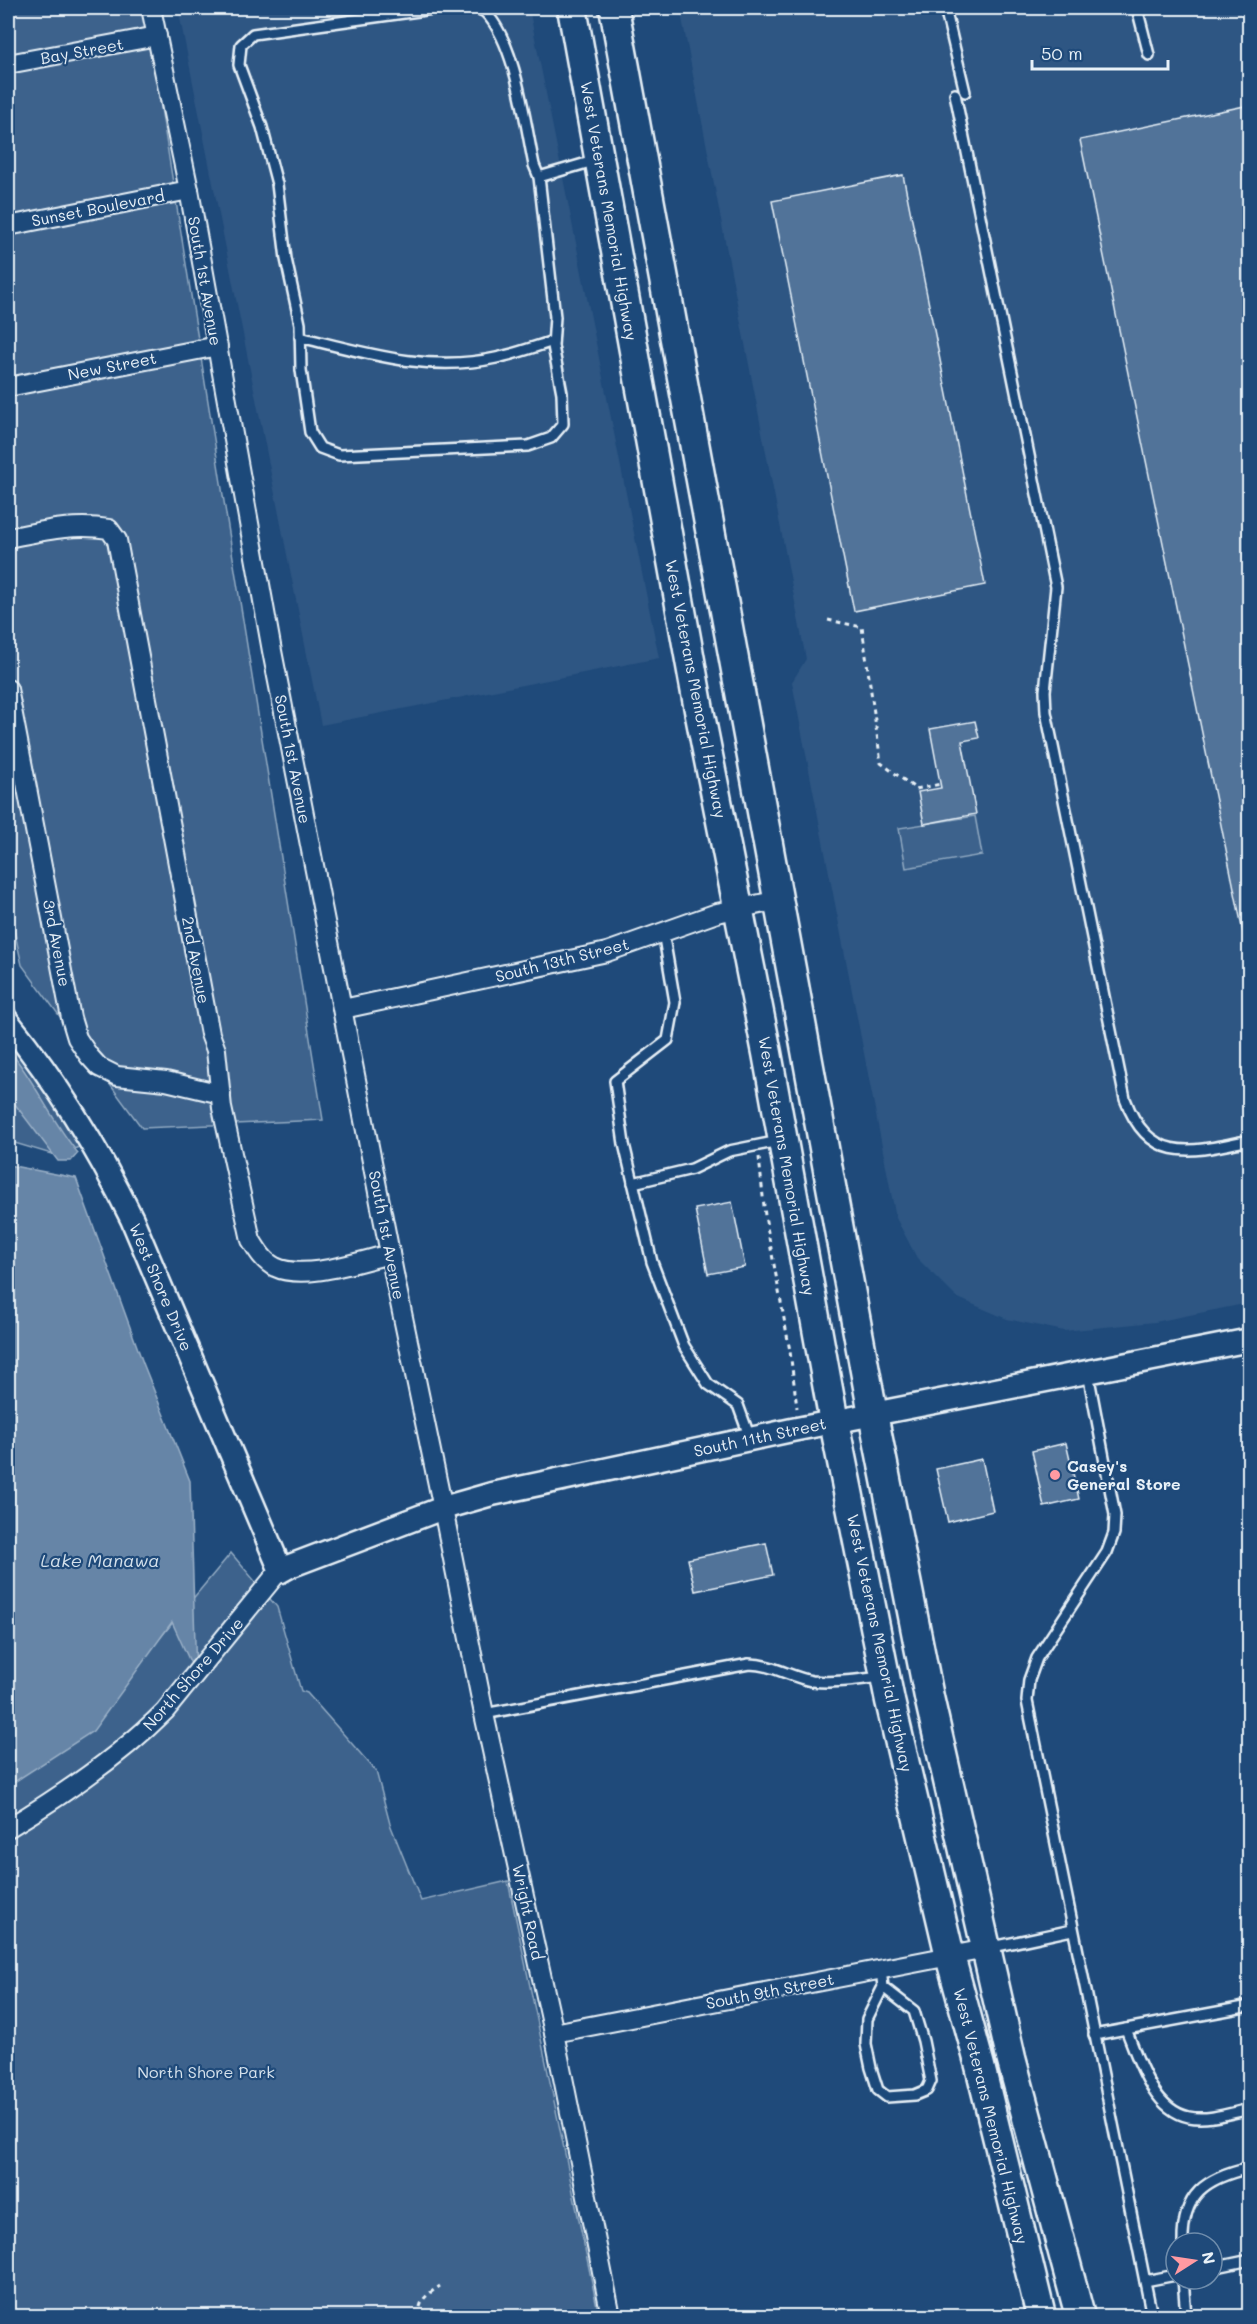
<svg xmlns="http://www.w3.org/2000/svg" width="1257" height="2324" viewBox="0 0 1257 2324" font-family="Mali,sans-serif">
<rect width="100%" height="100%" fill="#1f4a7a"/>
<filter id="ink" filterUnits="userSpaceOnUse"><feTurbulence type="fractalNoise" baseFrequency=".0167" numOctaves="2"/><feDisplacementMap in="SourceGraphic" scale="12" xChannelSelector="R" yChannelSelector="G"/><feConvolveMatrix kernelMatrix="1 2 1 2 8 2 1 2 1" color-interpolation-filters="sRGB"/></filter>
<g filter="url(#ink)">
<g fill="#2e5683">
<path d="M178 8H529L659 658 321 725Z"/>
<path d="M680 8H1249V1303L1155 1322 1064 1331 1007 1319 956 1297 917 1258 896 1218 792 682 806 659Z"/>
</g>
<g fill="#3c628c" stroke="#92aac2" stroke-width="1.5">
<path d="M8 8H145L323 1120 142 1128 22 965 8 903Z"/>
<path d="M975 816 982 855 906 868 899 828Z"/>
<path d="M8 994 81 1146 58 1156 8 1141Z"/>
<path d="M231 1553 277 1607 301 1691 307 1693 376 1771 390 1824 421 1901 508 1881 599 2316H8V1785L160 1638Z"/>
</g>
<g fill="#6685a7" stroke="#9ab0c7" stroke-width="1.5">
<path d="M8 1049C35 1080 51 1121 78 1153L71 1161H58L8 1095Z"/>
<path d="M8 1165 76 1178 143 1363 190 1481 196 1675 172 1622 93 1731 8 1786Z"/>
</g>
<g fill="#517399" stroke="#e8f1f8" stroke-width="1.5">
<path d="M1245 106 1250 130V931L1243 932 1080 140Z"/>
<path d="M903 175 985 585 854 611 772 201Z"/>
<path d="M975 721 979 738 962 741 976 814 924 824 918 792 941 788 930 729Z"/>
<path d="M732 1202 745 1267 708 1274 695 1209Z"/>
<path d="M1066 1443 1079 1499 1044 1507 1032 1451Z"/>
<path d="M982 1459 993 1511 948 1522 936 1469Z"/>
<path d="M766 1543 773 1575 695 1591 688 1559Z"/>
</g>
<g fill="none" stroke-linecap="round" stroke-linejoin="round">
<g stroke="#e8f1f8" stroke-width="14">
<g id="service">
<path d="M440 8 253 34 241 45 239 65 262 127 277 184 286 259 300 324 301 370 310 432 320 448 339 455 528 446 551 438 563 424 562 393 553 346 555 317 539 177 534 165C525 123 516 44 486 13 483 10 478 9 474 8"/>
<path d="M945 8 965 92"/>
<path d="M1137 8 1149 55"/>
<path d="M955 94 1056 587 1045 691 1046 712 1125 1099C1150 1166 1193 1152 1250 1140"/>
<path d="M539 177 597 160"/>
<path d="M300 337C365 353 429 373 496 358 515 354 534 347 553 341"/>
<path d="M663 932 675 1002 668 1040 615 1081 624 1144 652 1262 684 1346 708 1384 738 1405 750 1438"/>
<path d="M633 1183 692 1169 729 1151 779 1141"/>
<path d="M1088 1373 1115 1515 1114 1533 1107 1552 1037 1658 1029 1680 1027 1701 1152 2316"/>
<path d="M484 1714 749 1664C772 1664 790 1677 812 1681 836 1684 860 1679 883 1677"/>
<path d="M988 1948 1072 1930"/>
<path d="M881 1970 883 1987 867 2019 866 2044 871 2068 878 2090 887 2097 915 2095 927 2090 931 2081 923 2041 914 2011 883 1987"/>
<path d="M1126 2029C1138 2059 1153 2110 1189 2117 1208 2121 1231 2113 1250 2109"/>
<path d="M1094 2035 1250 2006"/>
<path d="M1183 2243C1182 2194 1205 2178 1250 2168"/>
<path d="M1212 2268 1250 2260"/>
<path d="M1183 2279 1186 2316"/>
<path d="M1145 2281 1176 2275"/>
</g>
</g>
<g stroke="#e8f1f8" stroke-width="22">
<g id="minor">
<path d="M151 8 189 190 272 651 396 1284 441 1499 484 1714 554 2033 611 2316"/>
<path d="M8 64 157 36"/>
<path d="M8 226 189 190"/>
<path d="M8 387 218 346"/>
<path d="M8 538C43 531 73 523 109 529L117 540 210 1034 216 1050 222 1108 251 1240C257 1250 264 1262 275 1267 304 1281 360 1261 390 1254"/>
<path d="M8 689 71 1018 77 1038 89 1056 99 1067 117 1076 166 1081 221 1094"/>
<path d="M343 1009 607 952 717 913 779 900"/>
<path d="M8 1828C63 1795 119 1757 165 1711L274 1577 281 1571"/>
<path d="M554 2033 986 1949"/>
</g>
</g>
<g stroke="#e8f1f8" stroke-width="27">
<path id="tertiary" d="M8 1022C58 1084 97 1147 132 1219L281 1571 290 1566 443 1508 492 1494 792 1430 1250 1340"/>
</g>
<g stroke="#e8f1f8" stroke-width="33">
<g id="primary">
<path d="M572 8 699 710 767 1053 834 1422 890 1701 950 1956 980 2066 1041 2316"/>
<path d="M614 8 873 1414 929 1697 1011 2058 1080 2316"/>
</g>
</g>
<g stroke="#e8f1f8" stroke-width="3" stroke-dasharray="4.5 4.5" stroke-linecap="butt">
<path d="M828 620 862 627 881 763 916 789 941 784"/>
<path d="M759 1157 765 1216 790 1351 797 1408"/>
<path d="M419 2316C419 2300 426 2295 440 2286"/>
</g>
<use href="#service" stroke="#1f4a7a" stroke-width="9"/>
<use href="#minor" stroke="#1f4a7a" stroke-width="18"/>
<use href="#tertiary" stroke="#1f4a7a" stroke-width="22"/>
<use href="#primary" stroke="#1f4a7a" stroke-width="28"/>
</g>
</g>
<circle fill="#ff9aa2" stroke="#1f4a7a" stroke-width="2" cx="1055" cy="1475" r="6"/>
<g text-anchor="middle" stroke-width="4.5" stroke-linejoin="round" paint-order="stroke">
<g font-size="16" fill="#e8f1f8" stroke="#1f4a7a">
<text transform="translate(82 51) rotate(-10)" y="6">Bay Street</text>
<text transform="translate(98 208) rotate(-11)" y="6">Sunset Boulevard</text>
<text transform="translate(609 211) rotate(80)" y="6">West Veterans Memorial Highway</text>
<text transform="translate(205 281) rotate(80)" y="6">South 1st Avenue</text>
<text transform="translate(112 366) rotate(-11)" y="6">New Street</text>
<text transform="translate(696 689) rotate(79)" y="6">West Veterans Memorial Highway</text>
<text transform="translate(293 759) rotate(79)" y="6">South 1st Avenue</text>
<text transform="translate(57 943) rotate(79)" y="6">3rd Avenue</text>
<text transform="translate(196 960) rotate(79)" y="6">2nd Avenue</text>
<text transform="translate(562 960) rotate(-14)" y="6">South 13th Street</text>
<text transform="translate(787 1166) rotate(80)" y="6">West Veterans Memorial Highway</text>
<text transform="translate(387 1235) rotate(79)" y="6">South 1st Avenue</text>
<text transform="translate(161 1287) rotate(67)" y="6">West Shore Drive</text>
<text transform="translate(760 1437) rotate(-12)" y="6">South 11th Street</text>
<text transform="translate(880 1643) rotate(78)" y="6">West Veterans Memorial Highway</text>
<text transform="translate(193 1674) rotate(-49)" y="6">North Shore Drive</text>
<text transform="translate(528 1912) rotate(78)" y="6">Wright Road</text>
<text transform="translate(770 1991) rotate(-11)" y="6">South 9th Street</text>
<text transform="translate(991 2116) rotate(76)" y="6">West Veterans Memorial Highway</text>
</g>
<g font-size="16" font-weight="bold" fill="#e8f1f8" stroke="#1f4a7a" text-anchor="start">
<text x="1067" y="1472">Casey's<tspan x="1067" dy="18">General Store</tspan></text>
</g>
<g font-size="16" fill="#d7e3ed" stroke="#1f4a7a">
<text x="206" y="2078">North Shore Park</text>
</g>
<g font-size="18" font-style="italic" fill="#d4e1ec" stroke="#1f4a7a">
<text x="100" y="1567">Lake Manawa</text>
</g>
</g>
<rect width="1257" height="2324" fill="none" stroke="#1f4a7a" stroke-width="30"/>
<rect x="15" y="15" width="1227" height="2294" fill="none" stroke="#e8f1f8" stroke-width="2" filter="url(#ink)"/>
<g transform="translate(1194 2261) rotate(78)"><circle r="28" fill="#1f4a7a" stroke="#6f8dac" stroke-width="1.5"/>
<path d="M0-4.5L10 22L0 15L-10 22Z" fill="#ff9aa2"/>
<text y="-9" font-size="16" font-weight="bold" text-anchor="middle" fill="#e8f1f8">N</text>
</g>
<path d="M1032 60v9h136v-9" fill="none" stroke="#e8f1f8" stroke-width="3"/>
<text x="1041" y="60" font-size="18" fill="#e8f1f8" stroke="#1f4a7a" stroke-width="4.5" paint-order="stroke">50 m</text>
</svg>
